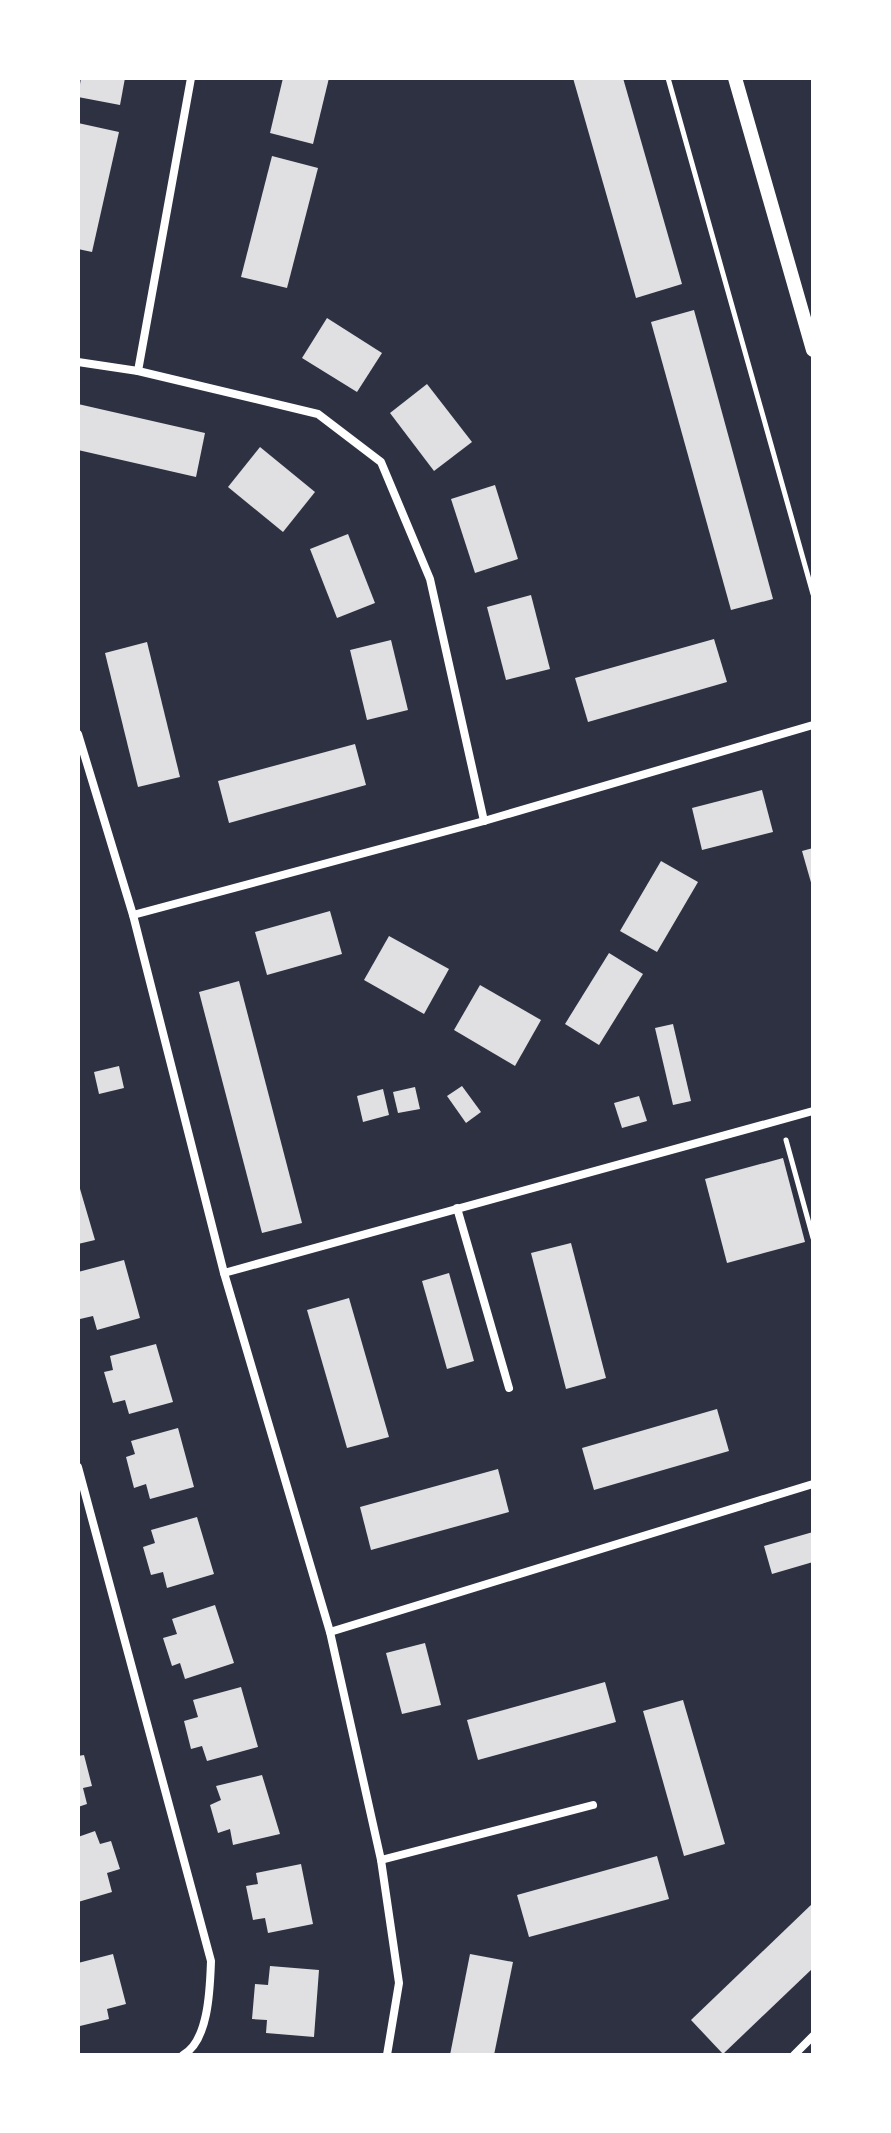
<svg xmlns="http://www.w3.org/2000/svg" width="891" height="2133" viewBox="0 0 891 2133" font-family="Arial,sans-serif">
<rect width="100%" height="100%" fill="#2d3142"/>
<g fill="#e0e0e3">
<path d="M81 78H125L120 105 78 97Z"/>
<path d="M283 78H329L313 144 270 133Z"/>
<path d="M573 78H623L682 284 636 298Z"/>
<path d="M78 123 119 132 92 252 78 249Z"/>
<path d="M272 156 318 168 287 288 241 277Z"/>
<path d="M694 310 773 599 731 610 651 322Z"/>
<path d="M327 318 382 353 357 392 302 358Z"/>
<path d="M427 384 472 442 434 471 390 413Z"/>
<path d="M78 404 205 433 196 477 78 450Z"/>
<path d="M260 447 315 492 283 532 228 487Z"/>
<path d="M495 485 518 559 475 573 451 499Z"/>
<path d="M348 534 375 603 337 618 310 549Z"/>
<path d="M531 595 550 669 506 680 487 607Z"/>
<path d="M714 639 727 682 588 722 575 678Z"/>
<path d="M391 640 408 710 367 720 350 650Z"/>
<path d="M147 642 180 777 138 787 105 653Z"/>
<path d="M355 744 366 785 229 823 218 781Z"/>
<path d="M762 790 773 832 702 850 692 808Z"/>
<path d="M813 848V886H812L802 851Z"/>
<path d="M661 861 698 882 657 952 620 931Z"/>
<path d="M330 911 342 954 267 975 255 932Z"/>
<path d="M389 936 449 969 424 1014 364 980Z"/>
<path d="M609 953 643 974 599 1045 565 1024Z"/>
<path d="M239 981 302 1223 262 1233 199 992Z"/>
<path d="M480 985 541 1020 515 1066 454 1030Z"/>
<path d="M673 1024 691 1101 673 1105 655 1028Z"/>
<path d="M119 1066 124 1088 99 1094 94 1072Z"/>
<path d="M462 1086 481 1112 466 1123 447 1096Z"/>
<path d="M415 1087 420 1109 398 1113 393 1092Z"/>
<path d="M383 1089 389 1115 363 1122 357 1096Z"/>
<path d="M639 1096 647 1121 622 1128 614 1103Z"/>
<path d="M783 1158 805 1242 727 1263 705 1179Z"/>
<path d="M78 1182 95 1240 78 1244Z"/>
<path d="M571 1243 606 1378 566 1389 531 1253Z"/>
<path d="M124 1260 140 1318 97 1330 93 1316 80 1319 78 1272Z"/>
<path d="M449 1273 474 1361 447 1369 422 1281Z"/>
<path d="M349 1298 389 1437 347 1448 307 1310Z"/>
<path d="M156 1344 173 1402 129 1414 125 1400 113 1403 104 1372 113 1370 110 1356Z"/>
<path d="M717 1409 729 1451 594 1490 582 1448Z"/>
<path d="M178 1428 194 1487 150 1499 146 1484 134 1488 126 1457 135 1454 131 1441Z"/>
<path d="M498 1469 509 1512 371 1550 360 1507Z"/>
<path d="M197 1517 214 1574 167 1588 163 1572 151 1575 143 1547 155 1543 151 1530Z"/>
<path d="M813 1532V1562L772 1574 764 1546Z"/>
<path d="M215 1605 234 1663 185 1679 180 1663 172 1666 163 1638 177 1634 172 1619Z"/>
<path d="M425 1643 441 1705 402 1714 386 1653Z"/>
<path d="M605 1682 616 1722 478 1760 467 1720Z"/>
<path d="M241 1687 258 1747 207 1761 202 1746 191 1749 184 1721 198 1717 193 1700Z"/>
<path d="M683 1700 725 1844 684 1856 643 1711Z"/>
<path d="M84 1755 92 1786 83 1788 87 1804 78 1807V1756Z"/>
<path d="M262 1775 280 1834 233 1845 230 1829 218 1833 210 1805 221 1800 216 1786Z"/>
<path d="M95 1831 100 1844 111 1841 120 1869 107 1873 112 1892 78 1902V1837Z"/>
<path d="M657 1856 669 1899 529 1937 517 1895Z"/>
<path d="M301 1864 313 1924 268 1933 265 1918 253 1920 246 1886 258 1884 256 1873Z"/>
<path d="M813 1903V1968L723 2054 691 2020Z"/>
<path d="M113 1954 126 2004 107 2009 109 2019 80 2026 78 1963Z"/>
<path d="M470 1954 513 1962 494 2055H450Z"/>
<path d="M270 1966 319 1970 314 2037 266 2033 267 2020 252 2019 255 1984 268 1985Z"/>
</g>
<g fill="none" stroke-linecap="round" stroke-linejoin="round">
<g stroke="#fff" stroke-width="5">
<path d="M668 78 813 594"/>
<path d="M786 1140 813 1238"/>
</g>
<g stroke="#fff" stroke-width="8">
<path d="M78 362 138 371 318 414 381 462 430 579 484 821"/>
<path d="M138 371 191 78"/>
<path d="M78 734 133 915 224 1273 330 1632 381 1860 399 1983 387 2055"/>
<path d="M133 915 484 821 813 725"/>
<path d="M457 1208 509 1388"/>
<path d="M224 1273 813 1111"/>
<path d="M78 1467 211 1961C210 1987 209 2041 183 2055"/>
<path d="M330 1632 813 1484"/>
<path d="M381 1860 593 1805"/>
<path d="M794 2055 813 2036"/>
</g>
<path stroke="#fff" stroke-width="14" d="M735 78 813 350"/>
</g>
<rect width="891" height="2133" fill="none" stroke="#ffffff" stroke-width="160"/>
</svg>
